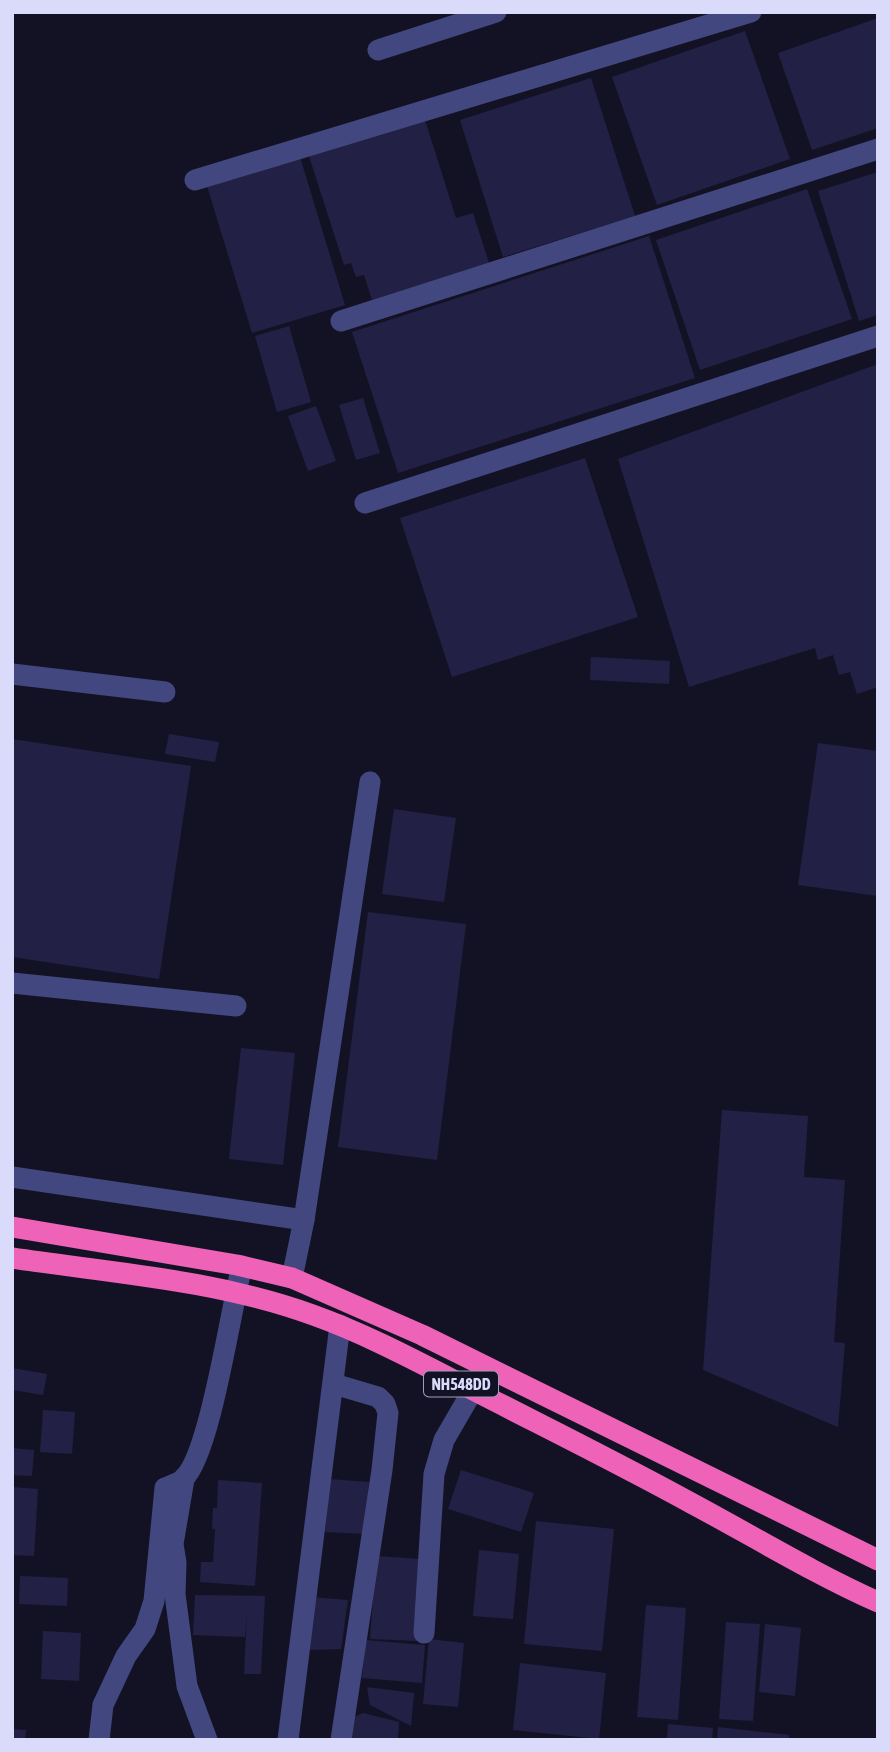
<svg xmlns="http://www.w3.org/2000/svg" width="890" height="1752" viewBox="0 0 890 1752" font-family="'Asap Condensed',sans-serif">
<rect width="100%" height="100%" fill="#131225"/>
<g fill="#222044">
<path d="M878 18V128L812 150 778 53Z"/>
<path d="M745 31 790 159 657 205 612 77Z"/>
<path d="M591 78 635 216 503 257 460 120Z"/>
<path d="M424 117 456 218 473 213 489 263 372 300 364 275 356 277 351 263 344 265 308 153Z"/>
<path d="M300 157 345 305 252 333 207 186Z"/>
<path d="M878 172V315L859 321 818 191Z"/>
<path d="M807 189 852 319 700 370 656 240Z"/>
<path d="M649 236 695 378 398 473 352 332Z"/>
<path d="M289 326 311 402 277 412 255 336Z"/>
<path d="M878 364V687L857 694 850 672 839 675 833 655 818 660 815 648 689 687 618 459Z"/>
<path d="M363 398 380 453 356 460 339 405Z"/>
<path d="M316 406 336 461 308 471 288 416Z"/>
<path d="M585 458 638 617 452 677 400 518Z"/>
<path d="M591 657 670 661 669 684 590 680Z"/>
<path d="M169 734 219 742 215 762 165 754Z"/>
<path d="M12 739 191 766 159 979 12 957Z"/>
<path d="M818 743 878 751V896L798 885Z"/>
<path d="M394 809 456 818 444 902 382 894Z"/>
<path d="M368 912 466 924 437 1160 338 1147Z"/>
<path d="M241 1048 295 1053 283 1165 229 1159Z"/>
<path d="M722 1110 808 1116 804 1177 845 1180 834 1342 845 1343 838 1427 703 1370Z"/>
<path d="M12 1368 47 1374 43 1395 12 1390Z"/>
<path d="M43 1410 75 1412 72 1454 40 1452Z"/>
<path d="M12 1448 34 1450 32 1476 12 1475Z"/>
<path d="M461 1470 534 1493 521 1532 448 1509Z"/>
<path d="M329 1479 369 1482 366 1534 325 1532Z"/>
<path d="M218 1480 262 1483 255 1586 200 1582 201 1562H213L215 1529H212L213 1508H217Z"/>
<path d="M12 1487 38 1489 34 1556 12 1555Z"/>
<path d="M536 1521 614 1529 602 1651 524 1644Z"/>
<path d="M479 1550 519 1554 513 1619 473 1616Z"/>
<path d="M376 1556 420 1559 417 1641 370 1639Z"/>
<path d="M20 1576 68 1578 67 1606 19 1604Z"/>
<path d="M195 1595 265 1596 261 1674H244L247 1610 245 1637 193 1635Z"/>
<path d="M311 1597 348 1600 341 1649 310 1650Z"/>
<path d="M646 1605 686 1608 678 1720 637 1717Z"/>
<path d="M726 1622 760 1624 753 1721 719 1719Z"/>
<path d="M765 1624 801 1628 795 1696 759 1692Z"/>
<path d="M43 1631 81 1633 79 1681 41 1679Z"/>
<path d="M429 1639 464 1643 458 1707 423 1704Z"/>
<path d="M365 1640 425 1645 422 1683 362 1678Z"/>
<path d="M520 1663 606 1673 599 1739 513 1730Z"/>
<path d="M367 1687 414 1693 411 1726 370 1705Z"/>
<path d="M363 1713 399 1722 398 1740H349L350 1719Z"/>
<path d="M668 1724 713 1728 712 1740H667Z"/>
<path d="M718 1727 789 1735V1740H717Z"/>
<path d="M12 1729 26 1730 25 1740H12Z"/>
</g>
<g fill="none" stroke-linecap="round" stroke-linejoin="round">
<g stroke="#42487f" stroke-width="21">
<path d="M378 50 496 12"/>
<path d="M195 180 751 12"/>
<path d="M341 321 878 149"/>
<path d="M365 503 878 336"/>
<path d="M12 674 165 692"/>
<path d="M12 983 236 1006"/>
<path d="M12 1177 304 1220"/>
<path d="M292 1278 304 1220 370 782"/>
<path d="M334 1384 378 1397 385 1404 388 1413 382 1470 341 1740"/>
<path d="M184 1479 173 1544 176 1563 175 1594 187 1686 207 1740"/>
<path d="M424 1633 434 1474 444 1440 473 1390"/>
<path d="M99 1740 103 1705 126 1656 145 1629 154 1601 165 1488C171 1485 180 1483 184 1478 210 1454 231 1308 242 1266"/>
<path d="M288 1740 340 1325"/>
</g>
<g stroke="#ee62b8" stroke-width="21">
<path d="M12 1227 237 1265 292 1278 422 1335 878 1560"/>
<path d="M12 1258C112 1273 217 1280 313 1315 369 1335 422 1364 475 1391 547 1428 620 1464 691 1503 753 1536 813 1573 878 1602"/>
</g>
</g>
<g text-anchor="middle" stroke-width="5" stroke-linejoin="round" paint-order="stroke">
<rect fill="#131225" stroke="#9e9fbb" stroke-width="2" x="424" y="1371.5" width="74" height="25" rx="5"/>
<g font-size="16" font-weight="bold" fill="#dadbfb">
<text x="461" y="1390">NH548DD</text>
</g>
</g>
<rect width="890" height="1752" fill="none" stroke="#dadbfb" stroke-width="28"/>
</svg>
